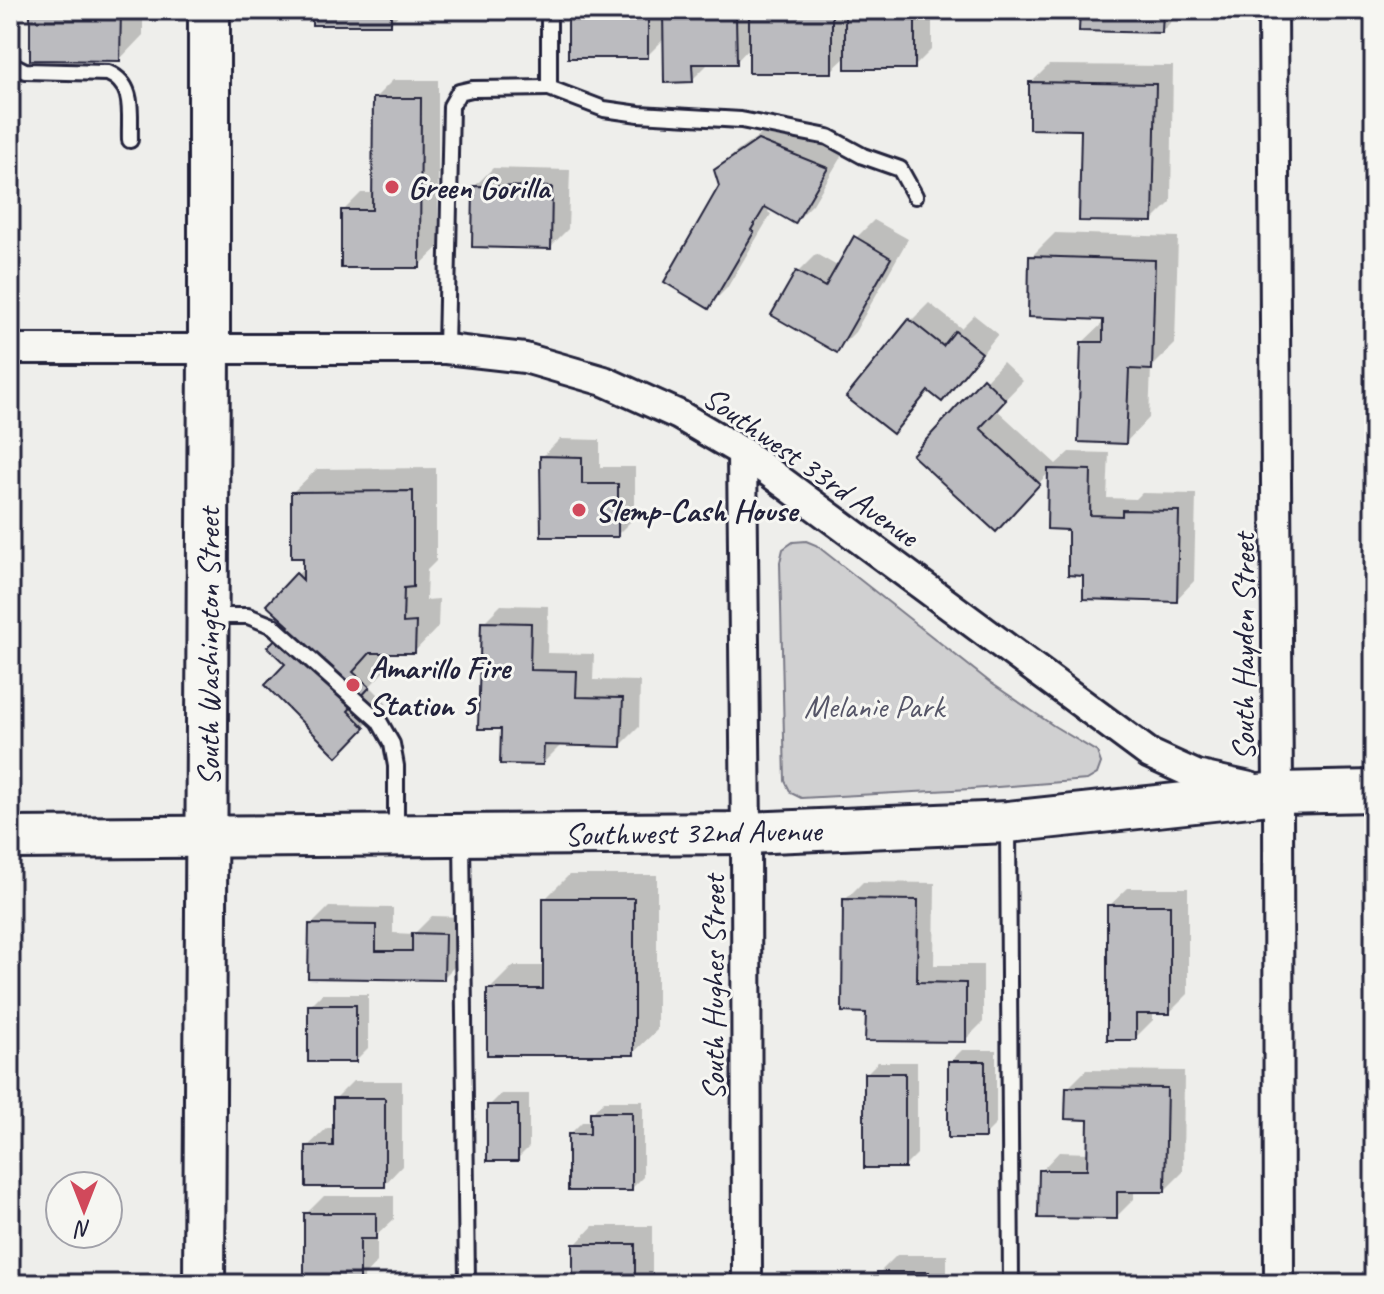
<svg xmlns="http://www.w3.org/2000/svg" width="1384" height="1294" viewBox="0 0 1384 1294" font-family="Caveat,sans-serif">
<rect width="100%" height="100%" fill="#eeeeeb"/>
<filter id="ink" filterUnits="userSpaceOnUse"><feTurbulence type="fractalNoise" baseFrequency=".0125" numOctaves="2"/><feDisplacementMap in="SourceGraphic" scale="16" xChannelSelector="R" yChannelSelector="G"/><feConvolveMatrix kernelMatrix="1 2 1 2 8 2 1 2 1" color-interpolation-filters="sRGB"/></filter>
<g filter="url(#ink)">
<path fill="#d0d0d1" stroke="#797986" stroke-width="2" d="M806 541 816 545 991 683 1054 726 1097 752 1101 763 1097 774 1087 780 971 789 801 798 791 793 785 781 780 562 783 549 793 542Z"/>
<g fill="#0003">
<path d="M32 10H143V35L120 59Z"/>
<path d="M314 10H403L391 23Z"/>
<path d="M570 10H932V49L914 67 847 56 831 71 751 46 736 62H710L692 80 666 37 647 56Z"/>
<path d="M1082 10H1180V13L1162 31Z"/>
<path d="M1049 65 1173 66 1171 202 1153 220 1083 128 1031 83Z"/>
<path d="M393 80H438V248L419 266 343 211 361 193H375V98Z"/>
<path d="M777 123 845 150 813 204 795 222 770 208 768 212 771 214 727 288 709 306 721 186 717 171 735 153Z"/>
<path d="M493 168 570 170 568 229 550 247 475 186Z"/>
<path d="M874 220 908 239 855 332 837 350 774 314 798 272 816 254 839 267 856 238Z"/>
<path d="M1055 233 1178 237 1175 344 1151 368 1149 418 1126 442 1083 342 1108 318 1031 257Z"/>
<path d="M929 303 961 328 974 315 998 334 960 381 942 399 930 390 911 414 893 432 911 321Z"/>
<path d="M1003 362 1023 381 996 409 1056 464 1069 452 1109 453 1107 498 1136 499 1142 493 1196 494 1194 581 1176 600 1086 574 1050 471 1014 511 915 455Z"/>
<path d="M560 439 600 440V467H635V517L617 535 542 457Z"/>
<path d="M436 468V561L427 570 426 600 439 599 438 627 415 651H380L392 663 370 686 387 703 337 754 288 664 291 626 269 605 305 567 293 492 317 469Z"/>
<path d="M501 605 548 606 547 653 594 654 593 680 640 681 639 727 621 745H561L543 763 503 728 483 623Z"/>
<path d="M569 875H657V1030L633 1053 489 990 513 966H545V899Z"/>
<path d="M863 882 935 883 934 965H983V1022L965 1040 868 1011 845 900Z"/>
<path d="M1128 888H1188V994L1170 1012H1153V1020L1135 1038 1109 906Z"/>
<path d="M329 907 393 908V933L414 934 432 916 462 917 461 960 443 978 311 925Z"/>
<path d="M322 994H368V1048L356 1060 310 1006Z"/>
<path d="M962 1050H996V1124L984 1136 950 1062Z"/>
<path d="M878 1062H917V1154L905 1166 866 1074Z"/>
<path d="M1086 1070 1184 1071 1183 1172 1165 1190H1134V1199L1116 1217 1041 1171 1059 1152 1090 1153V1118L1068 1088Z"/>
<path d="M353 1081H402V1166L384 1185 308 1146 327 1128H335V1099Z"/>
<path d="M501 1094H529V1147L517 1159 489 1106Z"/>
<path d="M604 1101H643V1177L631 1189 570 1134 582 1122H592V1113Z"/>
<path d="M324 1196H394V1219L377 1235V1262L364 1276V1284H306V1214Z"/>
<path d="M593 1226H652V1284H575V1245Z"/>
<path d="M897 1255H947V1277H1012V1284H863L874 1273H879Z"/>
</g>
<g fill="#bbbbbf" stroke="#22223b" stroke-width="2">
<path d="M30 10H121L120 61 30 60Z"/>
<rect x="312" y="10" width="79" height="15"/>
<rect x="568" y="10" width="80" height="48"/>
<path d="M663 10H707V17L736 16 737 64H692L693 82 664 83Z"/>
<path d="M845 10H881V17H915V69H845Z"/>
<path d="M1080 10H1163L1162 33 1079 31Z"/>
<rect x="749" y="12" width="83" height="61"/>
<path d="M1029 82 1156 84 1153 222 1079 221 1081 130 1029 129Z"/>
<path d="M373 98H421L420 268H341V210H372Z"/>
<path d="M758 140 828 168 795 224 765 207 751 230 754 232 709 309 664 282 719 186 714 170Z"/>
<path d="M473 186 552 187 551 249 472 247Z"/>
<path d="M854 236 891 258 837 353 771 315 796 271 825 287Z"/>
<path d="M1029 256 1155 260 1152 370 1129 369 1126 444 1078 442 1081 342H1103V320L1028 317Z"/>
<path d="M909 319 943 346 955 331 982 353 942 402 928 391 893 434 846 397Z"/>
<path d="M983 378 1006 400 980 428 1040 484 996 532 912 455Z"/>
<path d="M540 456 582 457V484H618V537H541Z"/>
<path d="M1048 469 1091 470 1090 515 1122 516V510L1179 511 1177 602 1083 599V576L1068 575V530L1047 529Z"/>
<path d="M413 491V587L404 588 403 623 416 622 415 653H370L353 672 370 687 348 711 365 728 337 757 265 685 285 664 267 647 289 626 266 605 296 573 303 580V558H291V492Z"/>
<path d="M481 622 531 623 530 670 577 671 576 697 623 698 621 747 544 745 543 765 500 764 501 729H478Z"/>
<path d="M543 898H634V1055H487V989H543Z"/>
<path d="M843 899 918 900 917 982 966 983V1042L865 1041 866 1013 842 1012Z"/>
<path d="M1107 905H1170V1014H1136V1040H1107Z"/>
<path d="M309 924 376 925V951H412V933L445 934 444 980 308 978Z"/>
<rect x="308" y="1005" width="48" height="57"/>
<rect x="948" y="1061" width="37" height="77"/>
<rect x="864" y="1073" width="41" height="95"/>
<path d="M1066 1087 1167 1088 1165 1192H1117V1219L1038 1218 1039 1170H1087L1088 1120 1065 1119Z"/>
<path d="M333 1098H385V1187H306V1146H333Z"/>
<rect x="487" y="1105" width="31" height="56"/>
<path d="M590 1112H632V1191H568V1134H590Z"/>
<path d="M304 1213H376V1239H360V1283L304 1284Z"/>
<rect x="573" y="1244" width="62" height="40"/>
<path d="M877 1272H929L930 1284H877Z"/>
</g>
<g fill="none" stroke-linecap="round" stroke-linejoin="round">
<g stroke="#22223b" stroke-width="20">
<g id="lane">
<path d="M549 10V88L604 109 639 114 741 120 828 137 863 156 900 169 915 196"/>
<path d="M10 61 11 64 25 71 108 73C136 85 129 114 130 140"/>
<path d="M446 349 451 106 459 92 472 89 549 88"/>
<path d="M208 616H248L273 626 379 721 392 744 396 766V831"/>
<path d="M1008 824 1011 1284"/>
<path d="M462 836 467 1284"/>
</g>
</g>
<g stroke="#22223b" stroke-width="34">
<g id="street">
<path d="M1273 10 1278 793 1279 1284"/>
<path d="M10 349H446L525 358 604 381 679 415 742 452 1150 754 1196 775 1250 787"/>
<path d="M742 452 746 833 747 1284"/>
</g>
</g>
<g stroke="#22223b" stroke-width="46">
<g id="secondary">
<path d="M10 838 746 833 1008 822 1278 793 1374 791"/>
<path d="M204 1284 209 349V10"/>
</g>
</g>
<use href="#lane" stroke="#f6f6f2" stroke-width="14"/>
<use href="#street" stroke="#f6f6f2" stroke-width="28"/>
<use href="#secondary" stroke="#f6f6f2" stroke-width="40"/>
</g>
</g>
<g fill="#d1495b" stroke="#f6f6f2" stroke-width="3">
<circle cx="392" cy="187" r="8"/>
<circle cx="579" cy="510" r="8"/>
<circle cx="353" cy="685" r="8"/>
</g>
<g text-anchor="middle" stroke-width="6" stroke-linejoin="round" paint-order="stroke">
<g font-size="32" font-weight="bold" fill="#22223b" stroke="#f6f6f2" text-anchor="start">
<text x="408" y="198">Green Gorilla</text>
<text x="595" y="521">Slemp-Cash House</text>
<text x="369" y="678">Amarillo Fire<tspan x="369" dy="37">Station 5</tspan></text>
</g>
<g font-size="32" fill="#22223b" stroke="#f6f6f2">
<text transform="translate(811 466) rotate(35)" y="11">Southwest 33rd Avenue</text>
<text transform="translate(208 647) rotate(-90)" y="11">South Washington Street</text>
<text transform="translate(1243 647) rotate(-90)" y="11">South Hayden Street</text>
<text transform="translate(693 832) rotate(-1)" y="11">Southwest 32nd Avenue</text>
<text transform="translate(713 988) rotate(-90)" y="11">South Hughes Street</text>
</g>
<g font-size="32" fill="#565668" stroke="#f6f6f2">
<text x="874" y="717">Melanie Park</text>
</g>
</g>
<rect width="1384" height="1294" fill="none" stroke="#f6f6f2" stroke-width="40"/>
<rect x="20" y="20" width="1344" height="1254" fill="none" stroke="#22223b" stroke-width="3" filter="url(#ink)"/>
<g transform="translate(84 1210) rotate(180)"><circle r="38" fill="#f6f6f2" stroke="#a1a1a9" stroke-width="2"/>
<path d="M0-6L14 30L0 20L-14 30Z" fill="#d1495b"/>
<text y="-12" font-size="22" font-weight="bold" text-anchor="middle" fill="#22223b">N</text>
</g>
</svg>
